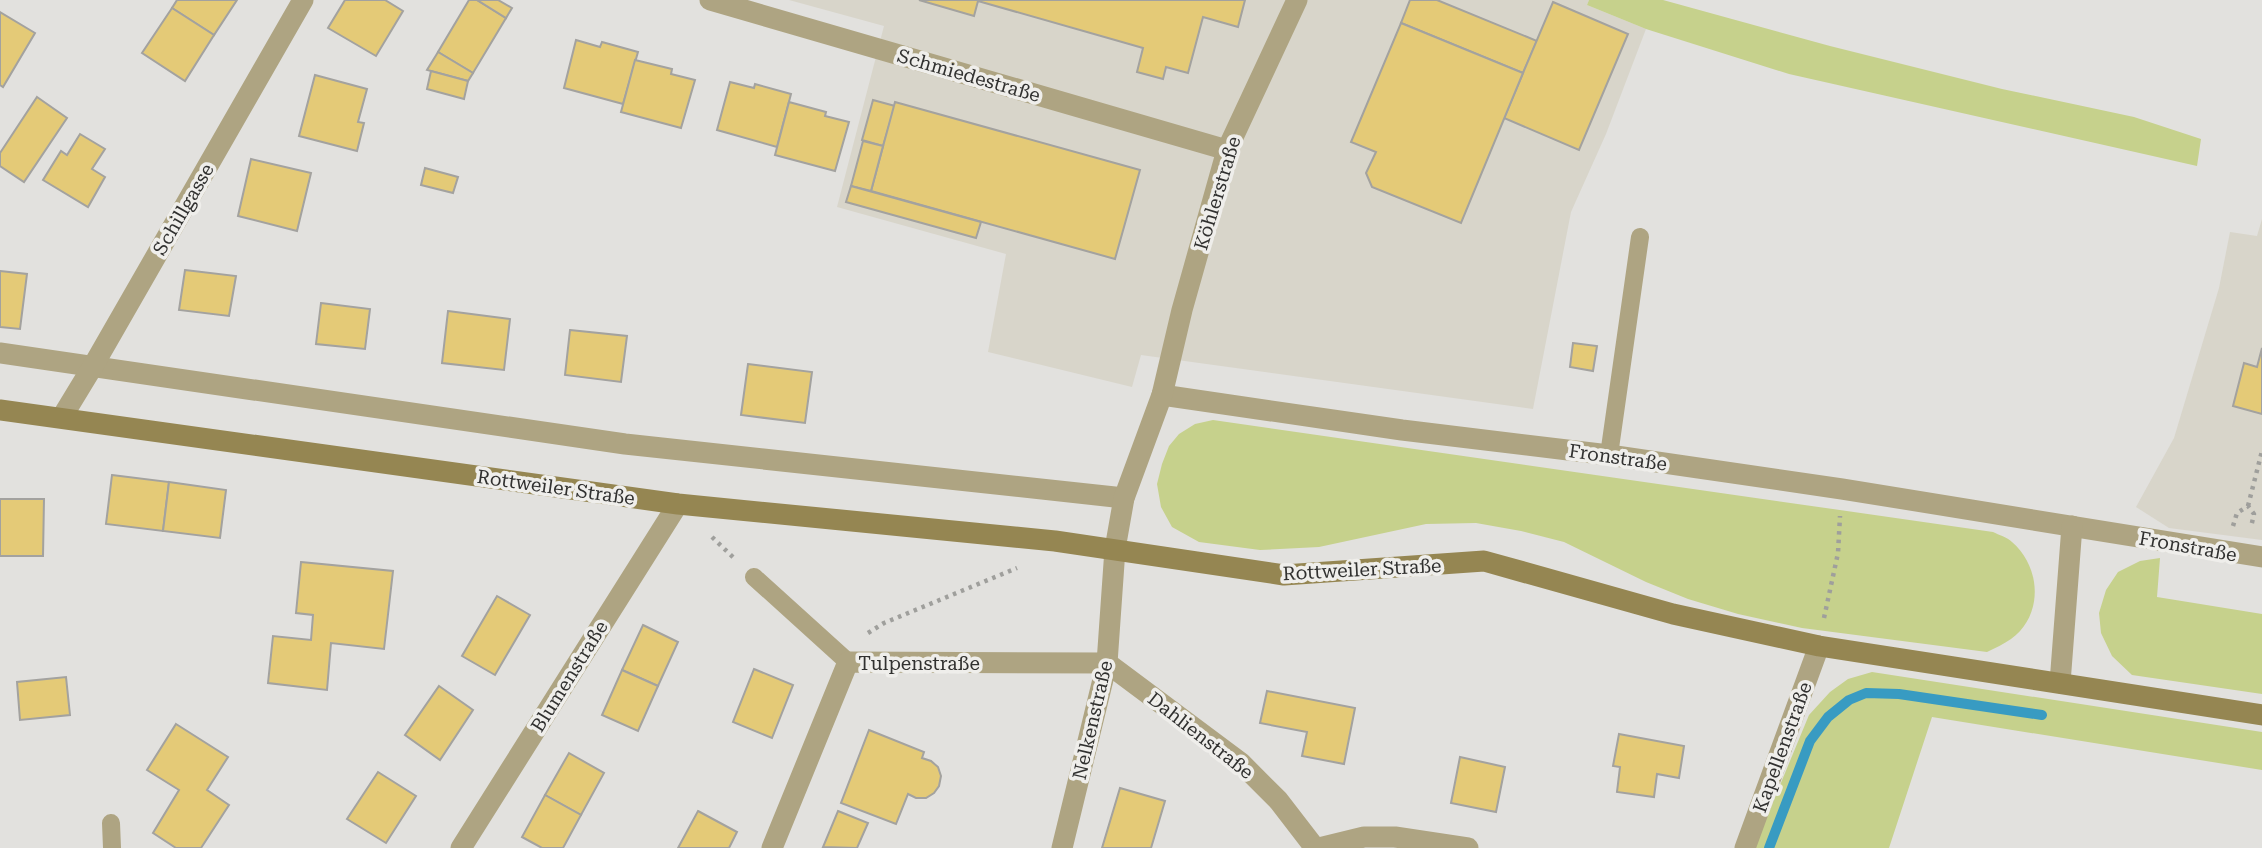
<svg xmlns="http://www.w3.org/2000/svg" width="2262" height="848" viewBox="0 0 2262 848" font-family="'Roboto Serif',serif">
<rect width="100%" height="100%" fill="#e2e1de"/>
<g fill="#d8d5ca">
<path d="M789 0H1589L1587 5 1646 29 1606 134 1571 212 1533 409 1141 355 1132 387 988 352 1006 254 837 207 884 26Z"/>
<path d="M2262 219V540L2169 528 2136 507 2174 438 2219 288 2230 232 2257 236Z"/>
</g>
<g fill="#c6d18c">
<path d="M1589 0H1663L1830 46 2002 89 2134 117 2201 139 2197 166 1789 74 1646 29 1587 5Z"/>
<path d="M1213 420 1993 532C1999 535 2007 537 2012 542 2041 567 2044 615 2011 639 2004 644 1995 648 1987 652L1802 628 1738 614 1688 599 1646 582 1564 542 1521 531 1476 523 1426 524 1319 547 1260 550 1199 542 1172 527 1161 507 1157 484 1162 464 1169 446 1179 434 1195 424Z"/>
<path d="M2160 558 2157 597 2262 614V694L2132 675 2112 656 2101 633 2099 613 2106 590 2118 572 2140 561Z"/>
<path d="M1872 672 2262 732V770L1932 717 1889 848H1754L1809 715 1830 692 1848 679Z"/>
</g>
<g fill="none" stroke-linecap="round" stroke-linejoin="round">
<path stroke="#389bc2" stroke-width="10" d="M1769 848 1810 741 1828 717 1849 700 1866 693 1899 694 2042 715"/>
</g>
<g fill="#e4ca77" stroke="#a3a29f" stroke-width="2">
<path d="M177 0H237L214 35 172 8Z"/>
<path d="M345 0H385L403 11 376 56 328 28Z"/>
<path d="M469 0H477L506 18 473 73 438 52Z"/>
<path d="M477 0H498L512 8 506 18Z"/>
<path d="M919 0H1245L1238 27 1203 17 1188 73 1166 67 1163 79 1137 72 1143 48 978 1 974 16Z"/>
<path d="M1410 0H1437L1537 41 1523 73 1401 23Z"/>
<path d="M1553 2 1628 34 1579 150 1504 118Z"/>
<path d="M172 8 214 35 185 81 142 53Z"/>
<path d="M0 12 35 33 3 87 0 85Z"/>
<path d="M1401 23 1523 73 1461 223 1372 187 1366 173 1376 152 1351 142Z"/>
<path d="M576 40 600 47 602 42 638 52 623 104 564 88Z"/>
<path d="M438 52 473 73 468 81 427 70Z"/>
<path d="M635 60 672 69 671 74 695 80 681 128 621 112Z"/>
<path d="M431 71 468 81 464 99 427 89Z"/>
<path d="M315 75 367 89 358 122 364 123 357 151 299 136Z"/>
<path d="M730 82 754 88 755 84 791 94 777 147 717 130Z"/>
<path d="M37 97 67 118 24 182 0 166V153Z"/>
<path d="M873 100 895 106 883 146 862 140Z"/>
<path d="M789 102 826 112 825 116 849 122 835 171 775 155Z"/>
<path d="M895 102 1140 170 1115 259 871 191Z"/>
<path d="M80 134 105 149 92 169 105 177 88 207 43 180 61 151 67 155Z"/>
<path d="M863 141 883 146 871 191 851 186Z"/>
<path d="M251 159 311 173 297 231 238 216Z"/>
<path d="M425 168 458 177 453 193 421 185Z"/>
<path d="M851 186 981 222 976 238 846 202Z"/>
<path d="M185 270 236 276 229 316 179 310Z"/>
<path d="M0 271 27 274 20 329 0 327Z"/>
<path d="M321 303 370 309 365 349 316 344Z"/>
<path d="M448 311 510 319 504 370 442 363Z"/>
<path d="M570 330 627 336 621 382 565 375Z"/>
<path d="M1573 343 1597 346 1593 371 1570 367Z"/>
<path d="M2262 348V414L2233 406 2244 363 2257 367Z"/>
<path d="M748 364 812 372 805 423 741 415Z"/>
<path d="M112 475 169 482 163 531 106 524Z"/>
<path d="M169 482 226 490 220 538 163 531Z"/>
<path d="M0 499H44L43 556H0Z"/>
<path d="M301 562 393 571 384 649 331 643 327 690 268 683 273 636 311 640 313 615 296 613Z"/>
<path d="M497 596 530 615 495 675 462 656Z"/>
<path d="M643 625 678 642 658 686 622 670Z"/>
<path d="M754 669 793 685 772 738 733 722Z"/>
<path d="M622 670 658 686 638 731 602 715Z"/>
<path d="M66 677 70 715 20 720 17 682Z"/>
<path d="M439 686 473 710 440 760 405 735Z"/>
<path d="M1267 691 1355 708 1344 764 1302 756 1307 732 1260 723Z"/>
<path d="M176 724 228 757 207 790 229 805 201 848H176L153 833 179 790 147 770Z"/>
<path d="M869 730 924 752 922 758 931 761 938 767 941 776 939 786 934 793 926 798H916L908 794 896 824 841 803Z"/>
<path d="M1619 734 1684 746 1679 778 1657 774 1654 797 1617 792 1620 767 1613 766Z"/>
<path d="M569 753 604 773 581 815 545 795Z"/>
<path d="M1460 757 1505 767 1496 812 1451 803Z"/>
<path d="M378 772 416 796 386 843 347 819Z"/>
<path d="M1120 788 1165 801 1151 848H1102Z"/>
<path d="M545 795 581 815 563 848H542L522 837Z"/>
<path d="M698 811 737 832 729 848H678Z"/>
<path d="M838 811 868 823 857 848 823 847Z"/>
</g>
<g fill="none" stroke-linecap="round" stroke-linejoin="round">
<g stroke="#9f9f9c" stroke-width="4.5" stroke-dasharray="3.5 5" stroke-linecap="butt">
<path d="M2248 506 2262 451"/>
<path d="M2233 526 2237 513 2248 506 2254 514 2251 527"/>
<path d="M712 537 736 560"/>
<path d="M1824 618 1838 553 1840 516"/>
<path d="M868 633 884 623 1017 568"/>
</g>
<g stroke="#aea482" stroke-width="18">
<path d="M1609 455 1640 237"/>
<path d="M754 577 848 662"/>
<path d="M111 823 112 848"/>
</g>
<g stroke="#aea482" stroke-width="21">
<path d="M710 0 1227 150"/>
<path d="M0 353 625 444 1124 498"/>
<path d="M1162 395 1402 430 1609 455 1842 489 2262 557"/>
<path d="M62 417 93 366 303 0"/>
<path d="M2060 683 2072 526"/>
<path d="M461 848 678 504"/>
<path d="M772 848 848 662 1107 663 1241 763 1278 800 1315 848"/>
<path d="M1062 848 1107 663 1115 549 1124 498 1162 395 1182 310 1227 150 1297 0"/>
<path d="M1319 848 1364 837H1395L1468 848"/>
<path d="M1745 848 1819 646"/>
</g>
<path stroke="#958652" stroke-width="21" d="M0 410 678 504 1055 541 1284 575 1484 561 1673 614 1819 646 2262 715"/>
</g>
<g text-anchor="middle" stroke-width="7" stroke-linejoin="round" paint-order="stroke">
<g font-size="19" fill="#313130" stroke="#efeeeb">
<text transform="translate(969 75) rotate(16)" y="7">Schmiedestraße</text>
<text transform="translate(1217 193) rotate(-73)" y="7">Köhlerstraße</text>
<text transform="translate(183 209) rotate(-60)" y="7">Schillgasse</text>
<text transform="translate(1618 457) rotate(8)" y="7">Fronstraße</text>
<text transform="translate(556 487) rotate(8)" y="7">Rottweiler Straße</text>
<text transform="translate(2188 546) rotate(10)" y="7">Fronstraße</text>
<text transform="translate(1362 569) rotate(-3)" y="7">Rottweiler Straße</text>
<text x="919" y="670">Tulpenstraße</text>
<text transform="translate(569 676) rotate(-58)" y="7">Blumenstraße</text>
<text transform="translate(1092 720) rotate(-77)" y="7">Nelkenstraße</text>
<text transform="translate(1201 735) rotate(38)" y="7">Dahlienstraße</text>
<text transform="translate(1782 747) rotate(-70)" y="7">Kapellenstraße</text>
</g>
</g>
</svg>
